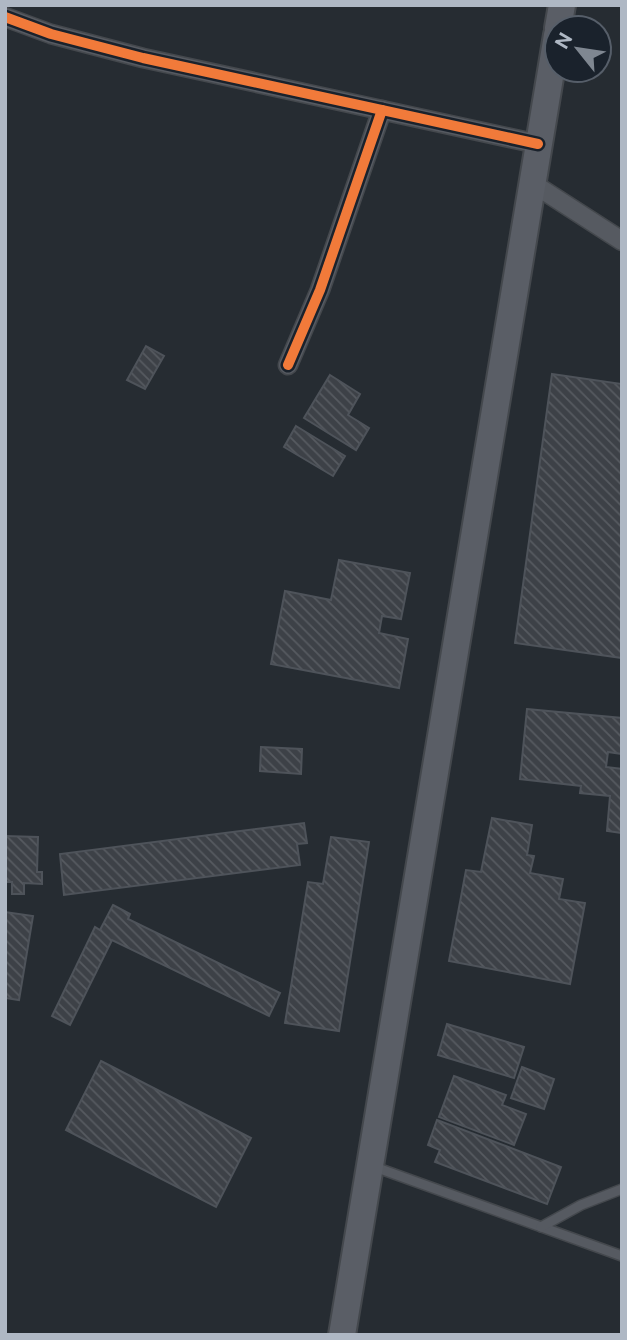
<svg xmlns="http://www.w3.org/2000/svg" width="627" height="1340" viewBox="0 0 627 1340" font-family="'Public Sans',sans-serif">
<defs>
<pattern id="building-back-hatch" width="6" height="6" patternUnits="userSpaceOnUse" patternTransform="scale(1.75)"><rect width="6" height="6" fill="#3d4147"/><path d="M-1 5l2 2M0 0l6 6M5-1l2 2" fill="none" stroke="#565a60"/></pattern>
</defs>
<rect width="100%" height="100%" fill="#262c32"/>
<g fill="url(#building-back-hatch)" stroke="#4e535a" stroke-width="2">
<path d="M146 346 164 356 145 389 127 380Z"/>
<path d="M552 374 622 384V658L515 643Z"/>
<path d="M330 375 360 394 348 415 369 428 356 450 304 418Z"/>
<path d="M296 426 345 456 333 476 284 447Z"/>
<path d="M339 560 410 573 401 619 382 616 379 633 408 639 399 688 271 664 285 591 331 600Z"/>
<path d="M527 709 622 718V754L608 752 606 767 622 769V833L607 831 610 796 580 793 581 786 520 779Z"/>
<path d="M261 747 302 749 301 774 260 771Z"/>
<path d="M492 818 532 825 527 855 534 856 530 873 563 879 559 899 585 903 570 984 449 961 466 870 481 872Z"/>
<path d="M304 823 307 843 297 844 300 865 64 895 60 854Z"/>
<path d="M5 836 38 837 37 872H42V884L24 883V894H12V882H5Z"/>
<path d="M331 837 369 842 339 1031 285 1023 308 882 323 884Z"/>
<path d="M113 905 130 914 128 919 280 993 269 1016 112 940 70 1025 52 1016 95 927 100 930Z"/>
<path d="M5 912 33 916 19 1000 5 998Z"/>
<path d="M447 1024 524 1047 514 1078 438 1055Z"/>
<path d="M101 1061 251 1138 216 1207 66 1130Z"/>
<path d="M522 1067 554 1079 544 1109 511 1098Z"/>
<path d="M454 1076 506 1095 502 1105 526 1114 514 1145 439 1117Z"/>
<path d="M437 1120 561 1167 547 1204 435 1162 440 1150 428 1145Z"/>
</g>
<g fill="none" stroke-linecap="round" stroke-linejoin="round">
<g stroke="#44484d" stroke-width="12">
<g id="service">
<path d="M372 1166 622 1256"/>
<path d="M541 1227 581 1205 622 1189"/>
</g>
</g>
<g stroke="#44484d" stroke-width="21">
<g id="minor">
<path d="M5 17 51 34 143 58 538 144"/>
<path d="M532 183 622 241"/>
<path d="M288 365 320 290 382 110"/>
</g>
</g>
<g stroke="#44484d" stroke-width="30">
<g id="secondary">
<path d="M558 28 562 5"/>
<path d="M342 1335 557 35"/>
</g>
</g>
<use href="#service" stroke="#565a61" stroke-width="9"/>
<use href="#minor" stroke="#565a61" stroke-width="18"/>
<use href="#secondary" stroke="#5a5e66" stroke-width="26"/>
<g stroke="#1a222c" stroke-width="15">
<g id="cycleway">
<path d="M5 17 51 34 143 58 538 144"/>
<path d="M288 365 320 290 382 110"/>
</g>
</g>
<use href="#cycleway" stroke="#f17a3a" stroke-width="10"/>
</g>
<rect width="627" height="1340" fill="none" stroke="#afb8c4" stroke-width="14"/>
<g transform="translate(578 49) rotate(300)"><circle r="33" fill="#1a222c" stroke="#565e69" stroke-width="2"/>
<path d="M0-5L12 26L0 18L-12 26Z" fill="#7f8791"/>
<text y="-10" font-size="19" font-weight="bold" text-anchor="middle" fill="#afb8c4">N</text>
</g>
</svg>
